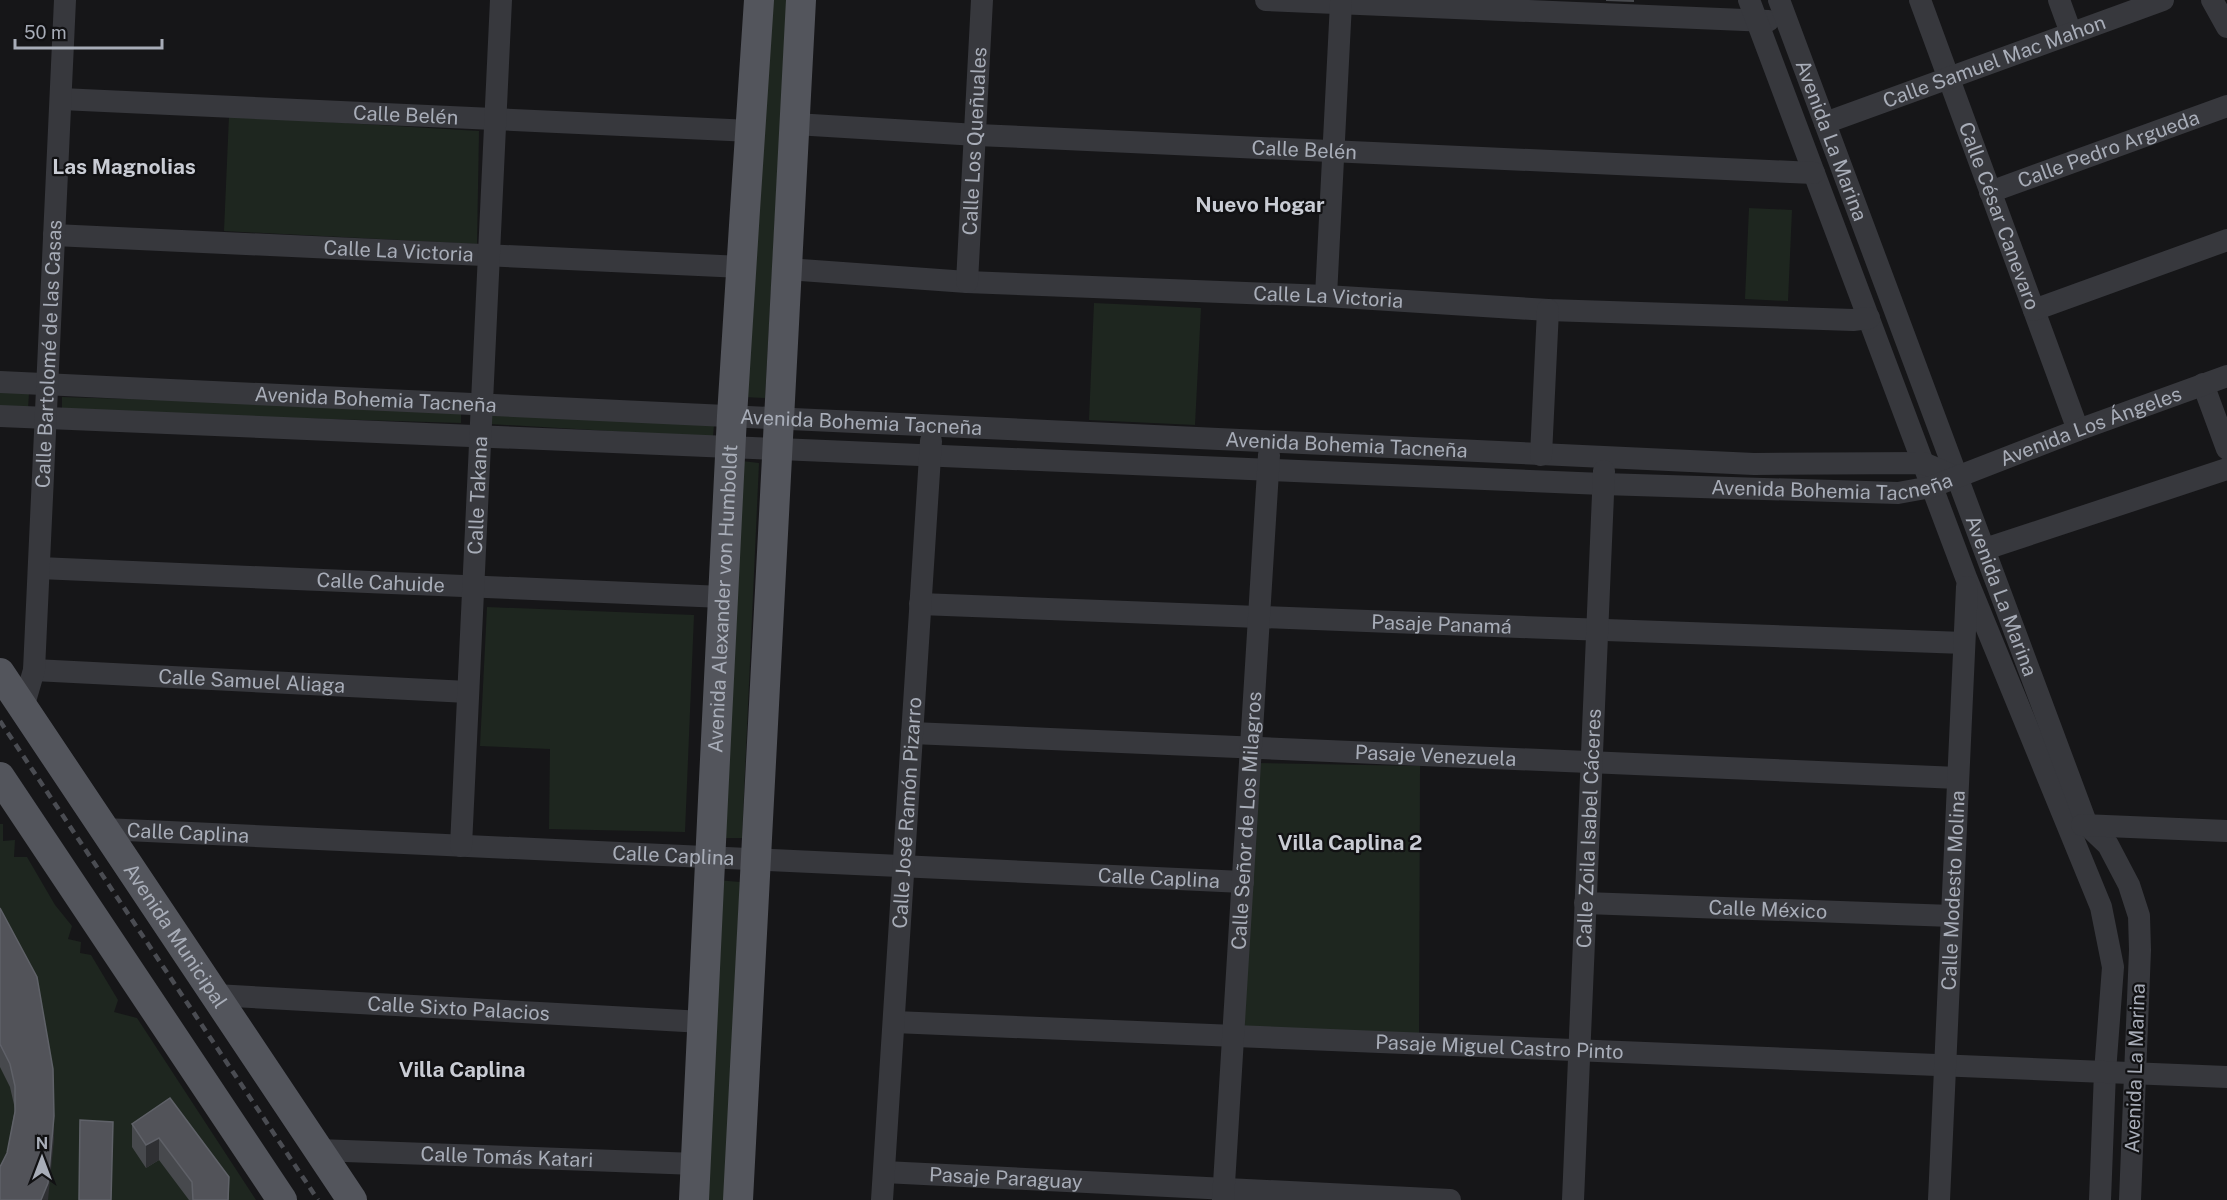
<svg xmlns="http://www.w3.org/2000/svg" width="2227" height="1200" viewBox="0 0 2227 1200" font-family="'Public Sans',sans-serif">
<rect width="100%" height="100%" fill="#161618"/>
<g fill="#1e261f">
<path d="M769 0H787L765 398 744 397Z"/>
<path d="M229 116 479 131 477 244 224 231Z"/>
<path d="M1749 208 1792 210 1788 301 1745 299Z"/>
<path d="M1094 303 1201 308 1195 425 1089 420Z"/>
<path d="M0 391 29 393 28 409 0 408Z"/>
<path d="M62 397 461 409V423L62 411Z"/>
<path d="M491 411 714 424 713 437 490 424Z"/>
<path d="M742 461 759 463 742 838H720Z"/>
<path d="M487 607 694 615 685 832 549 829 550 749 480 746Z"/>
<path d="M1256 763 1420 766 1419 1041 1244 1032Z"/>
<path d="M0 824H3V841L15 840 14 857H27L55 905 72 926 68 939 81 942 80 953 91 955 118 1000 114 1012 137 1018 256 1200H0Z"/>
<path d="M717 880 740 882 724 1200H703Z"/>
</g>
<g fill="none" stroke-linecap="round" stroke-linejoin="round">
<g stroke="#37383d" stroke-width="22">
<path d="M1266 0 1768 21"/>
<path d="M1749 0 1967 580 2101 907 2113 967 2105 1072 2100 1200"/>
<path id="s1" d="M1779 0 2087 825 2108 845 2129 885 2139 916 2140 950 2130 1200"/>
<path id="s2" d="M1920 0 2078 430"/>
<path d="M2059 0 2071 33"/>
<path d="M2212 0 2227 27"/>
<path id="s3" d="M61 99 751 131"/>
<path id="s4" d="M1825 123 2163 0"/>
<path id="s5" d="M795 124 977 135 1814 173"/>
<path id="s6" d="M1990 192 2227 106"/>
<path id="s7" d="M54 235 742 267"/>
<path id="s8" d="M787 269 967 282 1326 296 1548 310 1853 320 1869 318"/>
<path id="s9" d="M967 282 982 0"/>
<path d="M1326 296 1341 3"/>
<path d="M2034 310 2227 240"/>
<path id="s10" d="M0 382 1754 464 1923 463 1956 477"/>
<path d="M2203 384 2227 449"/>
<path id="s11" d="M0 416 1603 484 1898 493 1931 487 2078 430 2227 376"/>
<path d="M1541 455 1548 310"/>
<path d="M1985 549 2227 469"/>
<path id="s12" d="M39 568 723 597"/>
<path id="s13" d="M920 604C1268 620 1616 629 1964 643"/>
<path id="s14" d="M34 670 468 692"/>
<path id="s15" d="M23 708 34 670 65 0"/>
<path id="s16" d="M912 733 1958 778"/>
<path d="M2082 825 2227 831"/>
<path id="s17" d="M104 829 1243 882"/>
<path id="s18" d="M461 846 501 0"/>
<path id="s19" d="M1585 903 1952 916"/>
<path id="s20" d="M215 995 703 1022"/>
<path id="s21" d="M894 1022 2227 1077"/>
<path id="s22" d="M318 1150 696 1164"/>
<path id="s23" d="M884 1172 1450 1200"/>
<path id="s24" d="M882 1200 931 441"/>
<path id="s25" d="M1223 1200 1269 455"/>
<path id="s26" d="M1573 1200 1604 471"/>
<path id="s27" d="M1939 1200 1967 587"/>
</g>
<g stroke="#53555c" stroke-width="30">
<path id="s28" d="M0 673 352 1200"/>
<path d="M0 777 282 1200"/>
<path id="s29" d="M694 1200C707 939 718 677 732 416 740 277 750 139 759 0"/>
<path d="M738 1200 801 0"/>
</g>
<path stroke="#4a4c52" stroke-width="4.5" stroke-dasharray="8 6" stroke-linecap="butt" d="M0 721 318 1200"/>
</g>
<g fill="#47494d">
<path d="M1606 0H1634V2L1606 1Z"/>
<path d="M0 908 54 1139 7 1153 15 1109 10 1087 0 1067Z"/>
<path d="M170 1098 229 1177V1200H189L159 1160 146 1168 132 1147V1124Z"/>
</g>
<g fill="#2f3033">
<path d="M54 1116V1139L48 1200H41Z"/>
<path d="M159 1138V1160L146 1168V1145Z"/>
</g>
<g fill="#525359" stroke="#5f6168" stroke-width="1.5">
<path d="M0 908 37 977 53 1069 54 1116 48 1183 41 1200H0V1167L7 1153 15 1112V1086L10 1064 0 1044Z"/>
<path d="M170 1098 229 1177 228 1200H193L192 1182 159 1138 146 1145 132 1124Z"/>
<path d="M80 1120 113 1122 111 1200H79Z"/>
</g>
<g text-anchor="middle" stroke-width="4.5" stroke-linejoin="round" paint-order="stroke">
<g font-size="20" fill="#a8adb8" stroke="#111113">
<text dy="7" stroke="none"><textPath href="#s4" startOffset="180">Calle Samuel Mac Mahon</textPath></text>
<text dy="7" stroke="none"><textPath href="#s3" startOffset="345">Calle Belén</textPath></text>
<text dy="7" stroke="none"><textPath href="#s9" startOffset="141">Calle Los Queñuales</textPath></text>
<text dy="7" stroke="none"><textPath href="#s1" startOffset="150">Avenida La Marina</textPath></text>
<text dy="7" stroke="none"><textPath href="#s6" startOffset="126">Calle Pedro Argueda</textPath></text>
<text dy="7" stroke="none"><textPath href="#s5" startOffset="510">Calle Belén</textPath></text>
<text dy="7" stroke="none"><textPath href="#s2" startOffset="230">Calle César Canevaro</textPath></text>
<text dy="7" stroke="none"><textPath href="#s7" startOffset="345">Calle La Victoria</textPath></text>
<text dy="7" stroke="none"><textPath href="#s8" startOffset="542">Calle La Victoria</textPath></text>
<text dy="7" stroke="none"><textPath href="#s15" startOffset="356">Calle Bartolomé de las Casas</textPath></text>
<text dy="7" stroke="none"><textPath href="#s10" startOffset="376">Avenida Bohemia Tacneña</textPath></text>
<text dy="7" stroke="none"><textPath href="#s10" startOffset="862">Avenida Bohemia Tacneña</textPath></text>
<text dy="7" stroke="none"><textPath href="#s11" startOffset="2104">Avenida Los Ángeles</textPath></text>
<text dy="7" stroke="none"><textPath href="#s10" startOffset="1348">Avenida Bohemia Tacneña</textPath></text>
<text dy="7" stroke="none"><textPath href="#s11" startOffset="1834">Avenida Bohemia Tacneña</textPath></text>
<text dy="7" stroke="none"><textPath href="#s18" startOffset="351">Calle Takana</textPath></text>
<text dy="7" stroke="none"><textPath href="#s12" startOffset="342">Calle Cahuide</textPath></text>
<text dy="7" stroke="none"><textPath href="#s1" startOffset="636">Avenida La Marina</textPath></text>
<text dy="7" stroke="none"><textPath href="#s29" startOffset="602">Avenida Alexander von Humboldt</textPath></text>
<text dy="7" stroke="none"><textPath href="#s13" startOffset="522">Pasaje Panamá</textPath></text>
<text dy="7" stroke="none"><textPath href="#s14" startOffset="218">Calle Samuel Aliaga</textPath></text>
<text dy="7" stroke="none"><textPath href="#s16" startOffset="524">Pasaje Venezuela</textPath></text>
<text dy="7" stroke="none"><textPath href="#s24" startOffset="388">Calle José Ramón Pizarro</textPath></text>
<text dy="7" stroke="none"><textPath href="#s25" startOffset="380">Calle Señor de Los Milagros</textPath></text>
<text dy="7" stroke="none"><textPath href="#s26" startOffset="372">Calle Zoila Isabel Cáceres</textPath></text>
<text dy="7" stroke="none"><textPath href="#s17" startOffset="84">Calle Caplina</textPath></text>
<text dy="7" stroke="none"><textPath href="#s17" startOffset="570">Calle Caplina</textPath></text>
<text dy="7" stroke="none"><textPath href="#s17" startOffset="1056">Calle Caplina</textPath></text>
<text dy="7" stroke="none"><textPath href="#s27" startOffset="310">Calle Modesto Molina</textPath></text>
<text dy="7" stroke="none"><textPath href="#s19" startOffset="183">Calle México</textPath></text>
<text dy="7" stroke="none"><textPath href="#s28" startOffset="316">Avenida Municipal</textPath></text>
<text dy="7" stroke="none"><textPath href="#s20" startOffset="244">Calle Sixto Palacios</textPath></text>
<text dy="7" stroke="none"><textPath href="#s21" startOffset="606">Pasaje Miguel Castro Pinto</textPath></text>
<text transform="translate(2135 1068) rotate(-88)" y="7">Avenida La Marina</text>
<text dy="7" stroke="none"><textPath href="#s22" startOffset="189">Calle Tomás Katari</textPath></text>
<text dy="7" stroke="none"><textPath href="#s23" startOffset="122">Pasaje Paraguay</textPath></text>
</g>
<g font-size="21" font-weight="bold" fill="#c9ccd4" stroke="#111113">
<text x="124" y="174">Las Magnolias</text>
<text x="1260" y="212">Nuevo Hogar</text>
<text x="1350" y="850">Villa Caplina 2</text>
<text x="462" y="1077">Villa Caplina</text>
</g>
</g>
<g transform="translate(42 1158)" stroke="#111113" stroke-width="4.5" paint-order="stroke">
<path d="M0-4.5L10 22L0 15L-10 22Z" fill="#a8adb8"/>
<text y="-9" font-size="16" font-weight="bold" text-anchor="middle" fill="#a8adb8">N</text>
</g>
<path d="M15 39v9h147v-9" fill="none" stroke="#a8adb8" stroke-width="3"/>
<text x="24" y="39" font-size="18" fill="#a8adb8" stroke="#111113" stroke-width="4.5" paint-order="stroke">50 m</text>
</svg>
